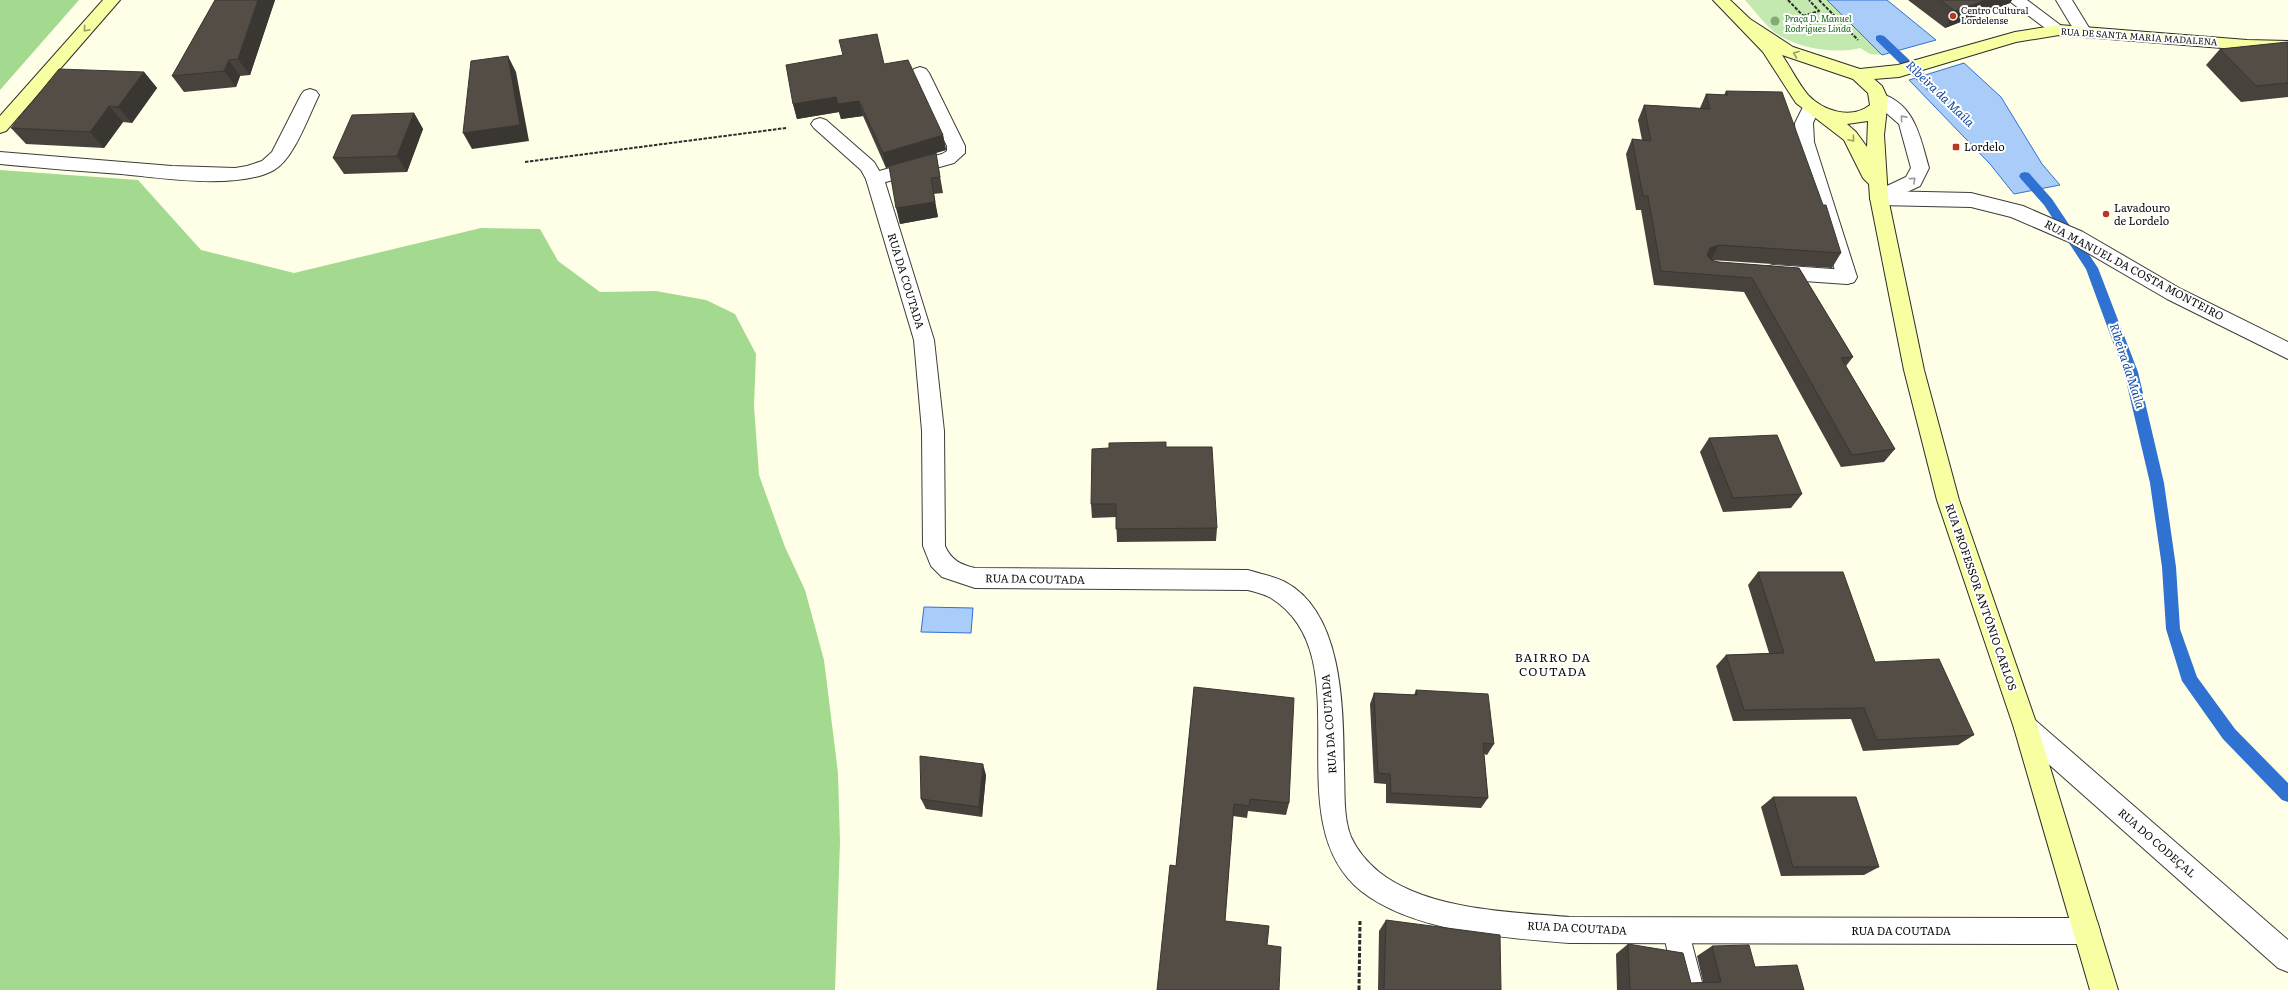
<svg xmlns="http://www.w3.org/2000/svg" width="2288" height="990" viewBox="0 0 2288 990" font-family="Literata,serif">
<rect width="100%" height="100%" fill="#ffffe7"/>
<path fill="#c3e9b0" d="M1745 0H1827L1882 55 1870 54 1860 48C1836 54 1803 49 1782 37 1767 29 1756 12 1745 0Z"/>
<g fill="#a3da8f">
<path d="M0 0H79L0 90Z"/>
<path d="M0 170 138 180 201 250 294 273 481 228 540 229 558 261 600 292 656 291 706 300 735 314 756 354 754 406 759 475 785 547 805 590 824 660 838 773 840 842 835 990H0Z"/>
</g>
<g fill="#aaccf8" stroke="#2f72d1">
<path d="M1827 0H1887L1936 40 1882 55Z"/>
<path d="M1964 63 2001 97 2042 164 2060 185 2014 194 1990 164 1909 80Z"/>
<path d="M924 607 973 608 971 633 921 632Z"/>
</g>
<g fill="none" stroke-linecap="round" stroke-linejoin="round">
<g fill="#2f72d1" fill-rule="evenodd">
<path d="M1880 35 1884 36 1937 86 1939 89 1937 92H1929L1876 40V36Z"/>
<path d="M2025 172 2029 173 2052 199 2098 268 2138 372 2164 483 2176 567 2180 629 2197 677 2235 729 2288 783V802L2282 800 2223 739 2182 681 2166 629 2162 567 2150 483 2124 372 2086 269 2044 205 2021 179 2019 176 2021 173Z"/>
</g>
<g stroke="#3d3d3d" stroke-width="2">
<g id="lane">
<path d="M2008 0H2027L2067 30 2065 34H2053Z"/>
<path d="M920 67 926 69 929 73 965 146V153L954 163 875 185 868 184 866 179 868 174 942 154 947 151V146L911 73 914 69Z"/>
<path d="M310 89 316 91 319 95C309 115 294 159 274 170 238 190 162 178 121 174 81 171 40 168 0 164V152L172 166 235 168 247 166 262 161 272 152 301 95 304 91Z"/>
<path d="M1879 93C1915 103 1920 137 1929 168L1920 186 1879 205 1872 203 1870 198 1872 193 1906 177 1911 168 1899 124 1870 99 1873 95Z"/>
<path d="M1773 265 1847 270 1854 272 1857 277 1854 282 1847 284 1773 279 1766 277 1763 272 1766 267Z"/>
<path d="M1676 918 1686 921 1704 990H1676L1663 931 1666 921Z"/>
</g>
</g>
<g stroke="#3d3d3d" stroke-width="2">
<g id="street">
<path d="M2056 0H2072L2091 31 2089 35H2077Z"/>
<path d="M1811 101 1817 103 1820 107 1813 123 1814 142 1857 277 1854 282 1847 284 1840 282 1837 277 1796 142 1795 123 1805 103Z"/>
<path d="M820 118 826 120 874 162 884 179 934 340 944 431 945 546C951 560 961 565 975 568L1248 570C1260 574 1274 576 1285 582 1345 614 1343 713 1344 771 1345 792 1343 817 1351 837 1357 850 1368 863 1379 872 1427 910 1511 912 1569 917L2087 918 2097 921 2100 931 2097 941 2087 944 1569 943C1505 938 1413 932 1361 891 1273 820 1365 657 1271 598 1264 594 1255 592 1248 590L975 588 942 577 931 566 923 546 922 431 914 340 866 179 861 170 814 128 811 124 814 120Z"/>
<path d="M1879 191 1971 193 2023 206 2083 232 2181 289 2288 342V359L2167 299 2069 242 2011 217 1971 207 1879 205 1872 203 1870 198 1872 193Z"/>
<path d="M2026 716 2035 720 2288 940V972L2278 968 2017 736 2014 728 2017 720Z"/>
</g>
</g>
<g stroke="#2c2c2c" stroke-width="2">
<g id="secondary">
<path d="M103 0H120L6 131 0 133V116Z"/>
<path d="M1713 0H1730L1750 19 1793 47 1860 69 1898 65 2015 32 2059 25 2247 40 2288 41V51L2247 50 2059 35 2016 42 1899 77 1874 79 1882 86 1888 99 1884 135 1888 198 1924 370 1959 500 2038 728 2118 990H2090L2014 728 1937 500 1904 370 1870 198 1869 184 1863 178 1844 140 1796 103 1763 52ZM1782 55 1853 79 1868 93 1870 105C1851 120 1823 111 1808 95 1798 83 1791 68 1782 55ZM1868 121 1867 147 1856 132 1847 124Z"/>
</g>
</g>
<g stroke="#2c2c2c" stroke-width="2" stroke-dasharray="3.5 1.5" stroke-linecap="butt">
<path d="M1788 0 1811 24"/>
<path d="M1819 0 1858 40"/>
<path d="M1803 16 1819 11 1809 0"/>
<path d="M525 162 786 128"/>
</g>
<path stroke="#2c2c2c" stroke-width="3" stroke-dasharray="4.5 2" stroke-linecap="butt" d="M1359 990 1360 921"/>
<use href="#lane" fill="#fff" fill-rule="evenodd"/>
<use href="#street" fill="#fff" fill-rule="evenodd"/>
<use href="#secondary" fill="#f8ffa2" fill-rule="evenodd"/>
</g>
<circle fill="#82a976" cx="1775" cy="21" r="4.5"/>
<g fill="#47423c">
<path d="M215 0H275L250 75 240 76 236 87 184 92 172 76Z"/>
<path d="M1908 0H2012L2010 3 1945 28Z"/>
<path d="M2288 42V97L2241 102 2206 65 2220 49Z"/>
<path d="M884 64 943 135 946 150 935 153H936L943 193 933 194 938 217 900 224 889 167 886 168 863 116 841 119 839 112 797 119 793 104Z"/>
<path d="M144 72 157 88 132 123 123 122 104 148 26 144 11 128Z"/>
<path d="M1726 91 1841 253 1832 268 1711 260 1719 262 1799 268 1853 357 1846 366 1895 449 1884 462 1841 467 1744 292 1654 285 1641 210H1636L1626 154 1632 139 1642 140 1638 120 1644 105 1700 108 1706 94 1724 95Z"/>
<path d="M414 113 423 129 407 172 344 174 333 158Z"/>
<path d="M1709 438 1802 494 1791 508 1723 512 1700 452Z"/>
<path d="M1166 447 1217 528 1216 541 1117 542 1116 517 1092 518 1091 504Z"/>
<path d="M1758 572 1875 662 1974 735 1958 745 1863 751 1851 719 1733 721 1716 666 1726 655 1769 653 1748 585Z"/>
<path d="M1194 687 1289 803 1286 815 1248 811 1247 818 1233 816 1225 921 1267 945 1279 990 1176 866Z"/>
<path d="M1416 690 1494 744 1487 755 1484 754 1488 798 1481 808 1386 803V784L1374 783 1370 704 1374 693 1414 695Z"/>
<path d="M986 775 982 817 926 809 921 799Z"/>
<path d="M1773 797 1879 867 1864 875 1781 876 1761 807Z"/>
<path d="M1386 920 1501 990H1378L1379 931Z"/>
<path d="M1628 944 1691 983 1703 982 1697 956 1712 946 1804 990H1617L1616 954Z"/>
</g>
<g fill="#3a3631">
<path d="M258 0H275L250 75 238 59Z"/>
<path d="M1986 0H2012L2010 3 1945 28 1955 11Z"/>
<path d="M508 56 516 72 529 141 472 149 463 133Z"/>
<path d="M229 60 240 76 236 87 224 71Z"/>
<path d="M144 72 157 88 132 123 118 107Z"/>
<path d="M836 97 859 101 863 116 841 119 839 112 797 119 793 104Z"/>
<path d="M109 106 123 122 104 148 90 132Z"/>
<path d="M414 113 423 129 407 172 397 156Z"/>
<path d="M943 135 946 150 886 168 883 153Z"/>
<path d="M931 178 938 217 900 224 896 208Z"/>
<path d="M1719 245 1711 260 1703 262 1710 248Z"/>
<path d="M983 764 986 775 982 817 979 807Z"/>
</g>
<g fill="#534d46" stroke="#3a3631">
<path d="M215 0H258L238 59 229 60 224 71 172 76Z"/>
<path d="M1940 0H1986L1955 11Z"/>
<path d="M877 34 884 64 908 60 943 135 883 153 859 101 838 104 836 97 793 104 786 65 843 55 839 40Z"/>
<path d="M2288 42V83L2256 86 2220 49Z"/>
<path d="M508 56 520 125 463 133 471 61Z"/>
<path d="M59 69 144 72 118 107 109 106 90 132 11 128Z"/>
<path d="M1726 91 1782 92 1823 205H1826L1841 253 1719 245 1710 248 1707 255 1711 260 1719 262 1799 268 1853 357 1841 358 1895 449 1852 455 1752 278 1661 271 1648 196H1643L1632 139 1651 141 1644 105 1710 109 1706 94 1728 95Z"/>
<path d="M414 113 397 156 333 158 352 115Z"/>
<path d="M936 153 940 177 931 178 935 202 896 208 889 166Z"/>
<path d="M1777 435 1802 494 1733 498 1709 438Z"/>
<path d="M1166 442V447H1212L1217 528 1116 529V504H1091L1092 449 1109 448V443Z"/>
<path d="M1758 572H1843L1875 662 1939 659 1974 735 1877 740 1864 708 1744 710 1726 655 1784 653Z"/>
<path d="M1194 687 1294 698 1289 803 1250 799 1249 806 1234 804 1225 921 1269 926 1267 945 1281 947 1279 990H1157L1170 865 1176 866Z"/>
<path d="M1416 690 1488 694 1494 744 1483 743 1488 798 1391 793 1390 774 1378 773 1374 693 1417 695Z"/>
<path d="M920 756 983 764 979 807 921 799Z"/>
<path d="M1773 797H1856L1879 867H1793Z"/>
<path d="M1386 920 1500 935 1501 990H1384Z"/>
<path d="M1628 944 1683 953 1691 983 1721 982 1712 946 1749 945 1755 967 1797 965 1804 990H1630Z"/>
</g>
<defs><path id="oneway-chevron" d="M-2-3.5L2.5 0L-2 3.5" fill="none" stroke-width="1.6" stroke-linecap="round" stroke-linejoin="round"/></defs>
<g stroke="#999d65">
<use href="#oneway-chevron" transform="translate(86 29) rotate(131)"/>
<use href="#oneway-chevron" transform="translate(1796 54) rotate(-159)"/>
<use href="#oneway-chevron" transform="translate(1852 139) rotate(50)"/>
</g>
<g stroke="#9d9d9d">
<use href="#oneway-chevron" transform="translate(1903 118) rotate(-132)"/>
<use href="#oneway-chevron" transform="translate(1913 180) rotate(-41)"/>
</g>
<g fill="#bd351f" stroke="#fff" stroke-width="1.5">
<circle cx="1953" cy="16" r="4"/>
<rect x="1952" y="143" width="8" height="8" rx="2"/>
<circle cx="2106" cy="214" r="4"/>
</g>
<g text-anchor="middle" stroke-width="4" stroke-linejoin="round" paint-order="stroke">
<g font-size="9" fill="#0a0a0a" stroke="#fff" text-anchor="start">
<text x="1961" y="14">Centro Cultural<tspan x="1961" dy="10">Lordelense</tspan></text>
</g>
<g font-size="9" font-style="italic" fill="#1b621a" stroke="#fff">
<text x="1818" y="22">Praça D. Manuel<tspan x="1818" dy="10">Rodrigues Linda</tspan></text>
</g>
<g font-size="9" fill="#0a0a0a" stroke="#fff">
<text transform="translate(2139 37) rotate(4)" y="3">RUA DE SANTA MARIA MADALENA</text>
</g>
<g font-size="11" fill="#0a0a0a" stroke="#fff" text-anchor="start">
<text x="1964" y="151">Lordelo</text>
<text x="2114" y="212">Lavadouro<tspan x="2114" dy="13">de Lordelo</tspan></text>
</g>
<g font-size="11" fill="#0a0a0a" stroke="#fff">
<text transform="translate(2134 270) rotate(28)" y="4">RUA MANUEL DA COSTA MONTEIRO</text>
<text transform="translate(906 281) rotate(73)" y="4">RUA DA COUTADA</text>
<text transform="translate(1035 579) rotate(1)" y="4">RUA DA COUTADA</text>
<text transform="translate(1981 597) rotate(71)" y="4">RUA PROFESSOR ANTÓNIO CARLOS</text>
<text transform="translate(1329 724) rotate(-94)" y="4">RUA DA COUTADA</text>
<text transform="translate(2157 843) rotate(41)" y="4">RUA DO CODEÇAL</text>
<text transform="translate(1577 928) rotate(3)" y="4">RUA DA COUTADA</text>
<text x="1901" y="935">RUA DA COUTADA</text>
</g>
<g font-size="12" font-style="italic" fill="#11469d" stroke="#fff">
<text transform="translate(1940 94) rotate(44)" y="4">Ribeira da Maíla</text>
<text transform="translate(2127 366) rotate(72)" y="4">Ribeira da Maíla</text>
</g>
<g font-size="12" letter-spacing="1" fill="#0a0a0a" stroke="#fff">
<text x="1553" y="662">BAIRRO DA<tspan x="1553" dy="14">COUTADA</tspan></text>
</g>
</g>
</svg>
